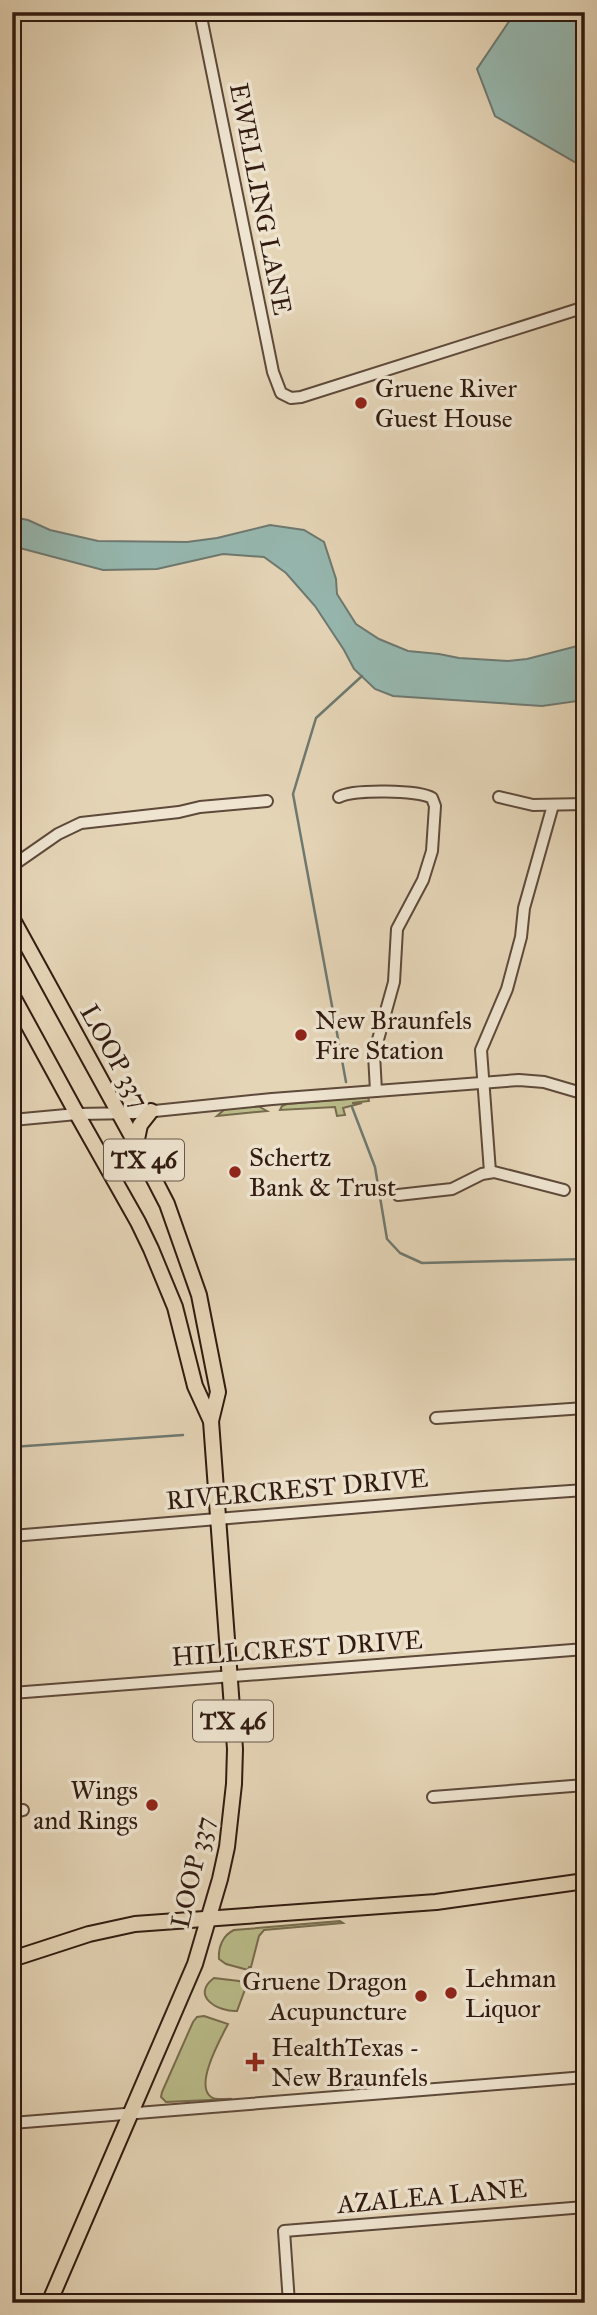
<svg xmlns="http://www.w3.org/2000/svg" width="597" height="2315" viewBox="0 0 597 2315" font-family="'IM FELL Great Primer',serif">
<rect width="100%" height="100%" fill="#e5d5b7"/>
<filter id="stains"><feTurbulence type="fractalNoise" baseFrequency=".00286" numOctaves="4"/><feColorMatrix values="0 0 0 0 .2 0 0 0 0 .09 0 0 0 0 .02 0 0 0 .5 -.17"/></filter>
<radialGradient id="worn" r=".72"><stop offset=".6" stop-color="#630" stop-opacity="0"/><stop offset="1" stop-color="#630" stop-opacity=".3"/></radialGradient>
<g fill="#babc8a" stroke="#766b4d" stroke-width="2">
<path d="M368 1097 369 1101 352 1103H362L343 1108 345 1115 337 1116 335 1107 280 1110 282 1106 287 1104Z"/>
<path d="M258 1106 267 1111 217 1116 225 1109Z"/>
<path d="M340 1921 343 1923 264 1930 259 1936 251 1967H249L248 1970 226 1964 219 1959C218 1947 223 1935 234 1930Z"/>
<path d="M214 1978 239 1981 247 1984 237 2011C218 2012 190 1996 214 1978Z"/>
<path d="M204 2016 228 2024C221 2038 194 2085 211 2097 216 2101 228 2098 232 2099L166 2102 161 2097 162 2092 193 2022 197 2017Z"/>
</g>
<g fill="#96b8b0" stroke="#6e7970" stroke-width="2">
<path d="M520 12H585V168L495 116 477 69 512 17Z"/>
<path d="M12 517 28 520 50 530 98 541 187 542 217 538 270 525 304 530 324 542 336 579 337 594 356 624 379 639 408 651 439 654 459 658 508 661 527 659 585 644V700L542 706 393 696 375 689 354 669 344 650 315 606 286 573 264 557 223 554 157 569 103 570 12 546Z"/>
</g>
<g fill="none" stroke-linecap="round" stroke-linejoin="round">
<g stroke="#6e7970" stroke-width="2.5">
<path d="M346 1082 293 794 316 718 362 676"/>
<path d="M352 1107 375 1167 387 1239 400 1253 422 1263 585 1259"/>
<path d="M12 1447 183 1435"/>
</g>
<g stroke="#5e493a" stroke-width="14">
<g id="minor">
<path d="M200 12 273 372 281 393 291 398 301 397 585 307"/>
<path d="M339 797C353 789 419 790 432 798L435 806 432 851 423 880 397 929 394 982 374 1054 376 1091"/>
<path d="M499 797 533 805 585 804"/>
<path d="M12 866 58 834 81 823 179 812 200 807 267 801"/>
<path d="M12 1120 77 1114 135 1113 272 1099 519 1080 544 1082 585 1094"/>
<path d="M490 1172 481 1050 507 989 521 937 524 908 553 805"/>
<path d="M398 1195 452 1189 482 1174 494 1172 564 1190"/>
<path d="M436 1418 585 1408"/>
<path d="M12 1536 484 1497 585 1490"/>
<path d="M12 1693 585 1649"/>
<path d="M433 1797 585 1785"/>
<path d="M12 1813 23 1810"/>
<path d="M12 2123 585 2077"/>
<path d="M289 2303 284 2231 585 2207"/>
</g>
</g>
<g stroke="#311a10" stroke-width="18">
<g id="major">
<path d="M12 918 136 1144 167 1204 199 1295 218 1392 211 1421"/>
<path d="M12 995 77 1114 138 1222 151 1249 175 1307 195 1386 211 1421 235 1749 234 1784 227 1847 220 1879 195 1964 49 2303"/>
<path d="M136 1144 140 1125 151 1111"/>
<path d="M12 1959 89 1934 135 1924 436 1902 585 1881"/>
</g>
</g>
<use href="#minor" stroke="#eee4d0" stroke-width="10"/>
<use href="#major" stroke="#e5d5b7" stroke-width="14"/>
</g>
<g fill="#8f2418" stroke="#eee4d0" stroke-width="2.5">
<circle cx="361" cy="403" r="7"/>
<circle cx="301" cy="1035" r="7"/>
<circle cx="235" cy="1172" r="7"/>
<circle cx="152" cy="1805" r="7"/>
<circle cx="451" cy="1993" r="7"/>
<circle cx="421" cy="1996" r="7"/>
<path d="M251.5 2051.5h7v7h7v7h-7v7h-7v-7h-7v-7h7z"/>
</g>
<g text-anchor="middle" stroke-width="7" stroke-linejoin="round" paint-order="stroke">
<g fill="#eee4d0" stroke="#6a574a" stroke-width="2">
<rect x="104" y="1139.5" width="80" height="41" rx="5"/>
<rect x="193" y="1700.5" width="80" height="41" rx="5"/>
</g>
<g font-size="24" font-weight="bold" fill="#311a10">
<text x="144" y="1168">TX 46</text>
<text x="233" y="1729">TX 46</text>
</g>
<g font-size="26" fill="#311a10" stroke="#eee4d0">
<text transform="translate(261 199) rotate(79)" y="9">EWELLING LANE</text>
<text transform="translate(115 1056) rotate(61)" y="9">LOOP 337</text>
<text transform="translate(297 1489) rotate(-5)" y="9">RIVERCREST DRIVE</text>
<text transform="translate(297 1648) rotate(-4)" y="9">HILLCREST DRIVE</text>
<text transform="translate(192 1872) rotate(-77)" y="9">LOOP 337</text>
<text transform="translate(432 2196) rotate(-5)" y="9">AZALEA LANE</text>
</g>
<g font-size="26" fill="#311a10" stroke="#eee4d0" text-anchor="start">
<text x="375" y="397">Gruene River<tspan x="375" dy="30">Guest House</tspan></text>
<text x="315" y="1029">New Braunfels<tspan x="315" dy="30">Fire Station</tspan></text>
<text x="249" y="1166">Schertz<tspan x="249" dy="30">Bank &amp; Trust</tspan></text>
<text x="138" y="1799" text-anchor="end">Wings<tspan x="138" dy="30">and Rings</tspan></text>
<text x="465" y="1987">Lehman<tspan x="465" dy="30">Liquor</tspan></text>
<text x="407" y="1990" text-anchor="end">Gruene Dragon<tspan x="407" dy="30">Acupuncture</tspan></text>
<text x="271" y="2056">HealthTexas -<tspan x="271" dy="30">New Braunfels</tspan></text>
</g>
</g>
<rect width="597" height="2315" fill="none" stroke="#e5d5b7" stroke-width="42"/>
<rect x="14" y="14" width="569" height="2287" fill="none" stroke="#311a10" stroke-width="3.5"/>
<rect x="21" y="21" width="555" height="2273" fill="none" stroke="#311a10" stroke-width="2"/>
<rect width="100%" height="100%" filter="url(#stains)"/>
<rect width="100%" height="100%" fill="url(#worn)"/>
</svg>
